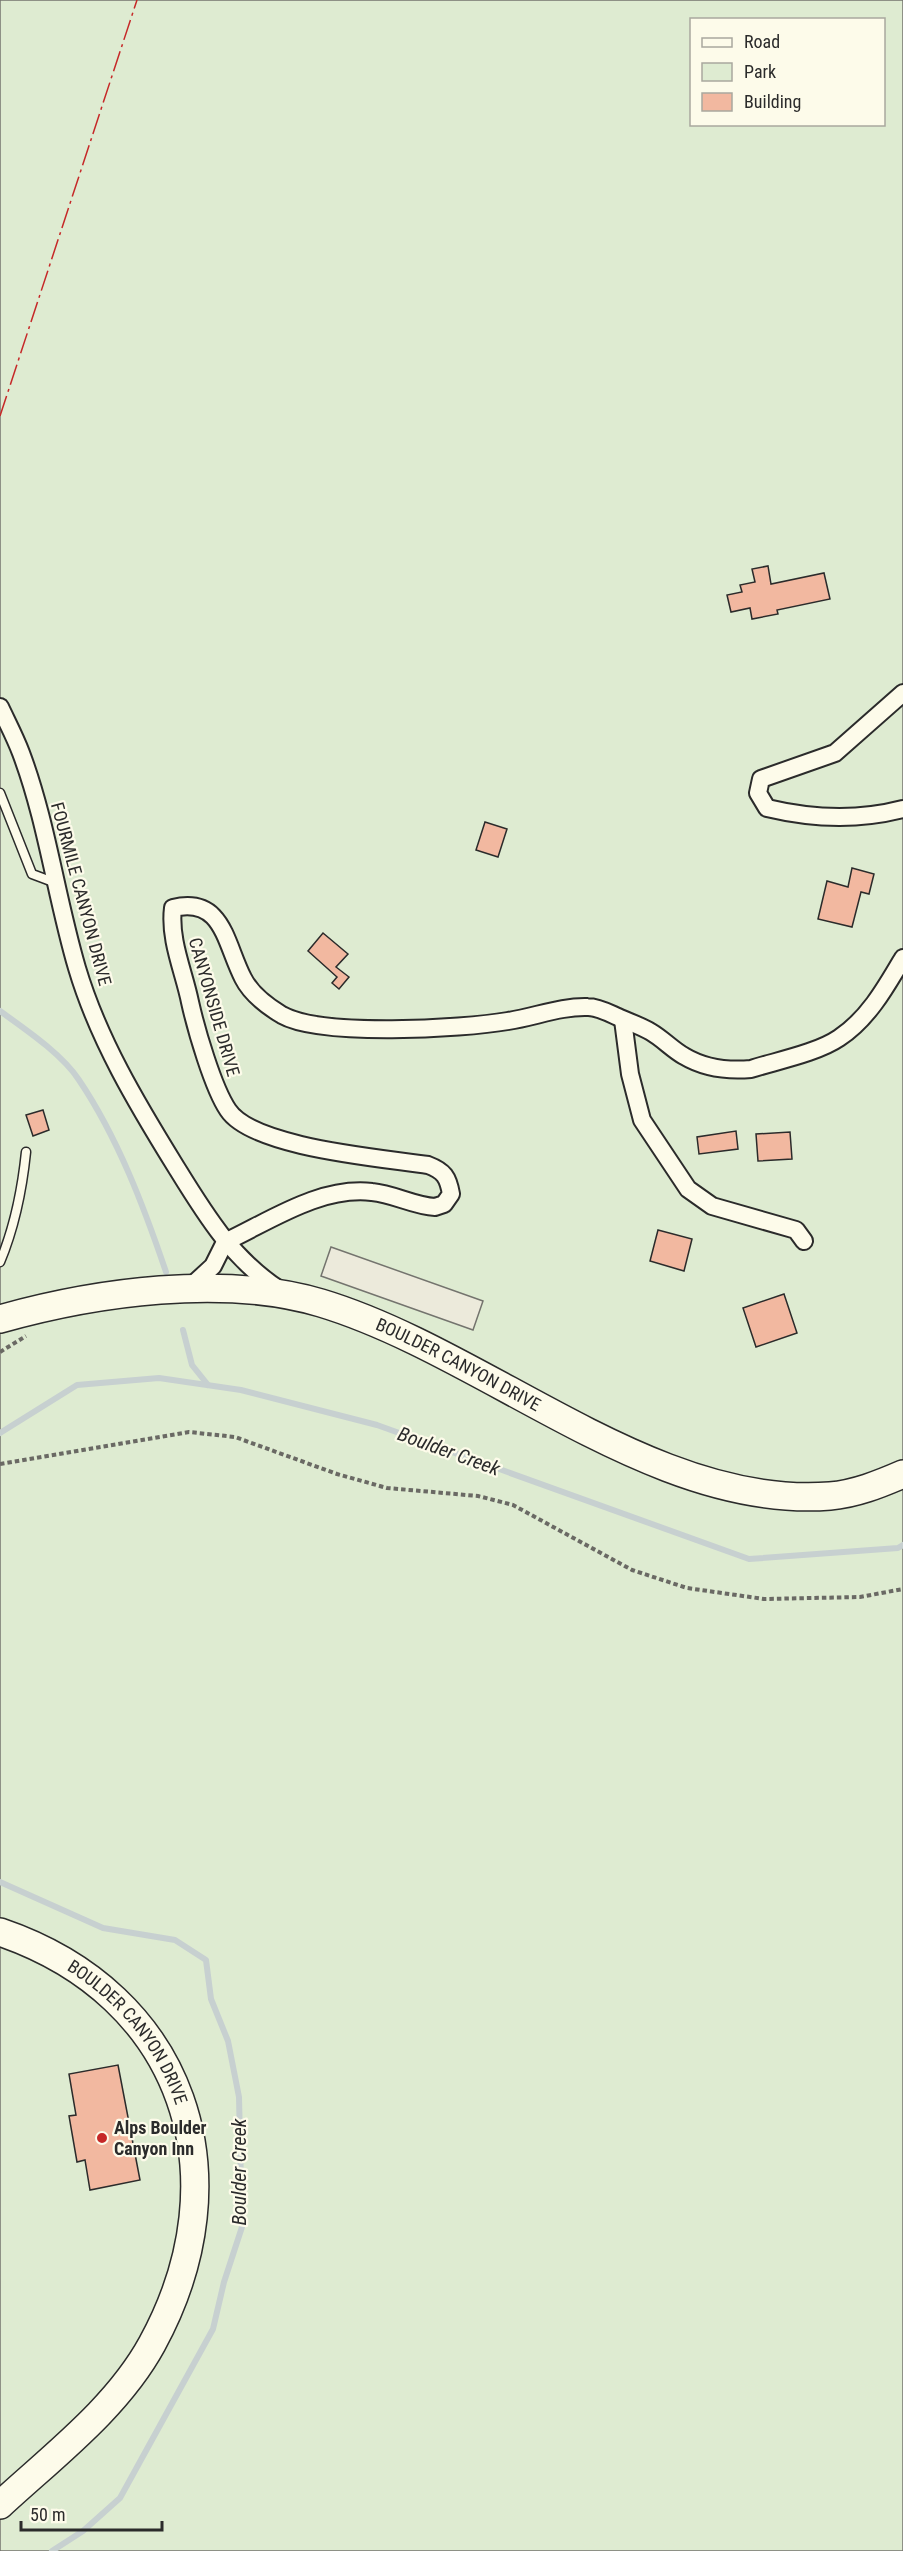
<svg xmlns="http://www.w3.org/2000/svg" width="903" height="2551" viewBox="0 0 903 2551" font-family="'Roboto Condensed',sans-serif">
<rect width="100%" height="100%" fill="#fdfbea"/>
<path fill="#deebd1" stroke="#74746e" stroke-width="1.5" fill-rule="evenodd" d="M0 0H903V2551H0ZM692 20H884V124H692Z"/>
<path fill="#eceadb" stroke="#74746e" stroke-width="1.5" d="M331 1247 483 1301 473 1330 321 1276Z"/>
<g fill="none" stroke-linecap="round" stroke-linejoin="round">
<g stroke="#c7d0d0" stroke-width="6">
<path d="M0 1011C25 1029 62 1054 79 1080 118 1138 144 1207 166 1272"/>
<path d="M183 1330 192 1365 208 1385"/>
<path d="M0 1433 77 1385 159 1378 241 1390 377 1425 749 1559 898 1548 903 1545"/>
<path d="M0 1882 103 1928 175 1940 206 1960 211 1999 228 2041 239 2097 242 2227 224 2282 213 2329 120 2498 83 2531 52 2551"/>
</g>
</g>
<g fill="#f2b8a0" stroke="#2b2b2b" stroke-width="1.5">
<path d="M768 566 771 584 824 573 830 599 777 610 778 614 752 619 750 608 731 612 727 595 742 592 740 585 755 582 752 569Z"/>
<path d="M485 822 507 829 498 857 476 850Z"/>
<path d="M852 868 874 874 869 894 861 892 852 927 818 919 827 881 848 887Z"/>
<path d="M323 933 348 954 336 967 349 977 339 989 332 983 337 977 308 951Z"/>
<path d="M43 1110 49 1130 33 1136 26 1115Z"/>
<path d="M736 1131 738 1149 699 1154 697 1137Z"/>
<path d="M790 1132 792 1159 758 1161 756 1134Z"/>
<path d="M658 1230 692 1239 684 1271 650 1261Z"/>
<path d="M784 1294 797 1333 756 1347 743 1308Z"/>
<path d="M118 2065 140 2180 90 2190 85 2160 77 2162 69 2116 76 2115 69 2074Z"/>
</g>
<g fill="none" stroke-linecap="round" stroke-linejoin="round">
<g stroke="#2b2b2b" stroke-width="11">
<g id="lane">
<path d="M0 793 32 874 56 883"/>
<path d="M0 1262C15 1226 22 1191 26 1152"/>
</g>
</g>
<g stroke="#2b2b2b" stroke-width="20">
<g id="street">
<path d="M903 693 835 753 761 779 758 793 767 808C813 819 857 821 903 809"/>
<path d="M0 707C7 722 15 737 21 753 47 822 56 897 77 968 98 1039 137 1104 176 1167 205 1214 232 1259 280 1290"/>
<path d="M623 1020 630 1074 642 1120 688 1189 712 1206 796 1230 804 1241"/>
<path d="M188 1289 213 1266 225 1242C270 1221 320 1186 372 1192 394 1194 414 1206 435 1207L444 1204 451 1194C448 1177 444 1171 428 1165 383 1158 253 1148 228 1110 213 1088 196 1029 190 1002 184 972 169 940 173 908 223 896 225 943 243 978 251 994 267 1006 282 1015 321 1037 461 1029 508 1021 535 1017 561 1006 588 1007 598 1007 609 1013 618 1017 629 1022 641 1026 651 1032 663 1039 673 1050 684 1056 704 1068 728 1071 751 1069 776 1061 817 1053 839 1038 868 1019 886 987 903 958"/>
</g>
</g>
<g stroke="#2b2b2b" stroke-width="30">
<g id="primary">
<path id="s1" d="M0 1319C96 1292 224 1274 321 1303 487 1353 653 1510 830 1496 855 1494 880 1484 903 1474"/>
<path id="s2" d="M0 1932C185 1995 244 2176 152 2344 117 2408 53 2456 0 2505"/>
</g>
</g>
<g stroke="#6a6964" stroke-width="4" stroke-dasharray="4.5 3" stroke-linecap="butt">
<path d="M0 1352 26 1336"/>
<path d="M0 1464 189 1432 235 1437 337 1474 387 1488 478 1496 513 1505 632 1570 687 1588 764 1599 860 1597 903 1589"/>
</g>
<use href="#lane" stroke="#fdfbea" stroke-width="8"/>
<use href="#street" stroke="#fdfbea" stroke-width="16"/>
<use href="#primary" stroke="#fdfbea" stroke-width="27"/>
<path stroke="#c62828" stroke-width="1.5" stroke-dasharray="21 4.5 3 4.5" stroke-linecap="butt" d="M0 416 137 0"/>
</g>
<circle fill="#c62828" stroke="#fdfbea" stroke-width="2" cx="102" cy="2138" r="6"/>
<g text-anchor="middle" stroke-width="4.5" stroke-linejoin="round" paint-order="stroke">
<g font-size="18" fill="#2b2b2b" stroke="#fdfbea">
<text transform="translate(81 894) rotate(75)" y="6">FOURMILE CANYON DRIVE</text>
<text transform="translate(214 1007) rotate(74)" y="6">CANYONSIDE DRIVE</text>
<text dy="6" stroke="none"><textPath href="#s1" startOffset="476">BOULDER CANYON DRIVE</textPath></text>
<text dy="6" stroke="none"><textPath href="#s2" startOffset="168">BOULDER CANYON DRIVE</textPath></text>
</g>
<g font-size="18" font-weight="bold" fill="#2b2b2b" stroke="#fdfbea" text-anchor="start">
<text x="114" y="2134">Alps Boulder<tspan x="114" dy="21">Canyon Inn</tspan></text>
</g>
<g font-size="20" font-style="italic" fill="#2b2b2b" stroke="#fdfbea">
<text transform="translate(449 1451) rotate(20)" y="7">Boulder Creek</text>
<text transform="translate(239 2172) rotate(-90)" y="7">Boulder Creek</text>
</g>
</g>
<rect x="690" y="18" width="195" height="108" fill="#fdfbea" stroke="#a9a89e" stroke-width="1.5"/>
<rect x="702" y="38" width="30" height="9" fill="#fdfbea" stroke="#a9a89e" stroke-width="1.5"/>
<text x="744" y="48" font-size="18" fill="#2b2b2b">Road</text>
<rect x="702" y="63" width="30" height="18" fill="#deebd1" stroke="#a9a89e" stroke-width="1.5"/>
<text x="744" y="78" font-size="18" fill="#2b2b2b">Park</text>
<rect x="702" y="93" width="30" height="18" fill="#f2b8a0" stroke="#a9a89e" stroke-width="1.5"/>
<text x="744" y="108" font-size="18" fill="#2b2b2b">Building</text>
<path d="M21 2521v9h141v-9" fill="none" stroke="#2b2b2b" stroke-width="3"/>
<text x="30" y="2521" font-size="18" fill="#2b2b2b" stroke="#fdfbea" stroke-width="4.5" paint-order="stroke">50 m</text>
</svg>
